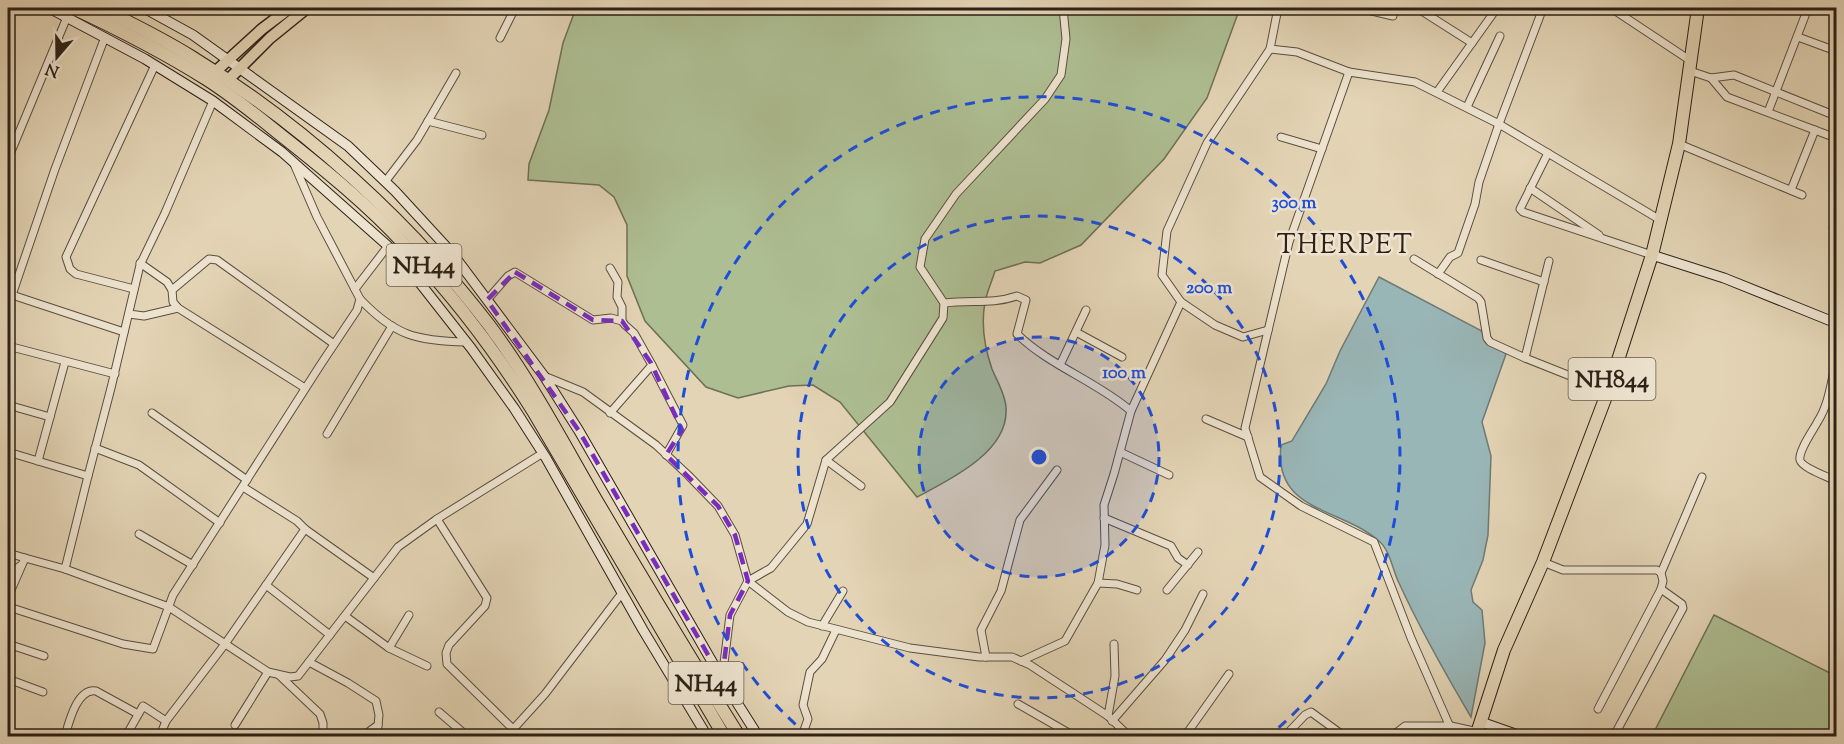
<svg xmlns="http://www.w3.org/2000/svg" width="1844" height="744" viewBox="0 0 1844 744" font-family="'Sorts Mill Goudy',serif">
<rect width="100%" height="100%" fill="#e3d4b5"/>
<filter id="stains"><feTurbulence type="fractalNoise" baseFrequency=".00333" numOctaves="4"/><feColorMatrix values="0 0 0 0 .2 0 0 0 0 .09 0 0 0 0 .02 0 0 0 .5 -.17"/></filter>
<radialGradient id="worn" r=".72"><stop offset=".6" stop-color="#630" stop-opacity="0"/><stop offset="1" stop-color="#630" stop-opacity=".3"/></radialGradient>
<g fill="#adbe92" stroke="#6d7054" stroke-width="1.5">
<path d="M576 8H1240L1207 98 1164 159 1081 245 1040 263 1025 262 995 271C992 281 987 292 985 302 981 324 985 349 992 369 997 381 1006 396 1006 408 1009 452 949 480 917 497L840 402 813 385 789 386 738 398 706 387 645 321 627 276V225L614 197 599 185 528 180 529 164 549 110 563 43Z"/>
<path d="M1714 615 1836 676V736H1652Z"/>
</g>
<path fill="#99b6b7" stroke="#6e7a77" stroke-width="1.5" d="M1379 277 1480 330 1506 354 1482 422 1491 456 1488 535 1483 560 1471 590 1473 602 1482 610 1485 643 1471 717C1445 673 1420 629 1399 583 1393 571 1390 551 1380 542 1342 507 1273 513 1281 445L1292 441 1326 384 1340 351Z"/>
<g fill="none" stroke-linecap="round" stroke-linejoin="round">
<g stroke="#5a4e3e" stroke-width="9">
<g id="street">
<path d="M1359 8 1393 16"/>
<path d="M1417 8 1472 43"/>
<path d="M1611 8 1691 61"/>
<path d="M105 37 55 169 12 295 124 332"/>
<path d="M1798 37 1836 51"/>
<path d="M500 38 515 8"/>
<path d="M1270 49 1278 8"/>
<path d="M1690 71 1711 78 1734 75 1836 116"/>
<path d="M1711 78 1727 97 1836 138"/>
<path d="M1437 92 1497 8"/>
<path d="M1467 107 1500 36"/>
<path d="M1768 112 1808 8"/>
<path d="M428 121 482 135"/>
<path d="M1281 137 1322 149"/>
<path d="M1679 144 1802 195"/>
<path d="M1548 153 1520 209 1523 212 1652 255"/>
<path d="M8 159 67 17"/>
<path d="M385 182 417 140 456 73"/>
<path d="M1530 188 1599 235"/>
<path d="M1791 190 1815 130"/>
<path d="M1833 227 1836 228"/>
<path d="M1414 259 1478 298 1481 302 1487 338 1490 342 1525 358 1608 391"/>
<path d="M1481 260 1544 282"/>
<path d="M140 263 167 282 172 290 173 302 178 308 305 388"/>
<path d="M610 268 618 282 617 297 622 307V321L625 325 634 333 652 365 610 413"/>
<path d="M1438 274 1450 257 1458 253 1475 204 1479 182 1499 124 1543 8"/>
<path d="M134 289 76 274 70 269 66 257 155 65"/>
<path d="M355 289 388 246"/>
<path d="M172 290 209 259 217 260 334 344"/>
<path d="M360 299C395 336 417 341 466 342"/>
<path d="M487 300 508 276 515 272 593 320 611 318 622 321"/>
<path d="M944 303C971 299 990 305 1017 296L1026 300 1017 334C1050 366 1096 381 1131 411L1114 474 1104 505 1105 545 1098 583 1065 641 1021 661"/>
<path d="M129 314 144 316 178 308"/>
<path d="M1268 330 1243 337 1215 325 1181 302 1162 275 1167 231 1207 143 1270 49 1297 52 1349 72"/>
<path d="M1076 332 1122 357"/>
<path d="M8 346 115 374"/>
<path d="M1525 358 1549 261"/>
<path d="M1836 362C1831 382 1829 404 1818 421 1814 429 1798 451 1800 460 1802 468 1829 477 1836 481"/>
<path d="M652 365 683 425 666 455"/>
<path d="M1060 365 1086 310"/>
<path d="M544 376 583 392 656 445 688 475 718 506 735 535 748 581 788 612 808 622 910 648 979 657H1012L1030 665 1108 716 1129 736"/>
<path d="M8 405 50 417"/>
<path d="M1131 411 1181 302"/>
<path d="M152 413 247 480"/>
<path d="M1206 419 1248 437"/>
<path d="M327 434 392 326"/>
<path d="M95 448 139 465 220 523"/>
<path d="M8 452 88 476 111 388 140 265 165 213 213 101"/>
<path d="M1120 452 1169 475"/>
<path d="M826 460 861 486"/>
<path d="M38 461 65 362"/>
<path d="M88 476 65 569 25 558 8 597 12 608 123 644 153 649 173 595 321 364 357 310 360 299 317 217 294 164"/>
<path d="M1104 518 1171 546 1178 558 1188 565"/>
<path d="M437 519 487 598 485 606 449 645 446 653 447 664 513 729"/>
<path d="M305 529 374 578"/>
<path d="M139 534 193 565"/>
<path d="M8 553 25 558"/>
<path d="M1543 562 1563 570H1657L1661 573 1663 581 1661 589 1682 604 1683 608 1614 736"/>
<path d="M65 569 169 607 268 672 290 677 298 676 398 547 437 519 543 453"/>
<path d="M1661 573 1702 477"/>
<path d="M8 576 20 566"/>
<path d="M1098 583 1117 584 1137 590"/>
<path d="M266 585 330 635"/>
<path d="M1167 590 1198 552"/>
<path d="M345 616 389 648 427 666"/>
<path d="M822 626 843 591"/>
<path d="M8 644 44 656"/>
<path d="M389 648 409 615"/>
<path d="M986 657 981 630 1001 591 1020 520 1057 470"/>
<path d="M309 662 348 683 376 701 379 715 377 736"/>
<path d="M280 676 320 714 323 723V736"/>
<path d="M8 679 43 692"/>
<path d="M722 679 730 615 748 581 771 568 807 524 826 460 890 402 943 318 944 303 920 267 925 239 956 194 1045 99 1061 75 1066 39 1063 8"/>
<path d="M1018 704 1074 736"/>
<path d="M1598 709 1661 589"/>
<path d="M439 712 467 736"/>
<path d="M1108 716 1115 676 1114 644"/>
<path d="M1112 721 1165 660 1185 630 1203 594"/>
<path d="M235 725 268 672"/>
<path d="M65 736C69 722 77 688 96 691L138 714"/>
<path d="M126 736 143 706 166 721 225 644 305 529 297 521 243 487"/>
<path d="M160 736 166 721"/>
<path d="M363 736 378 725"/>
<path d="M507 736 545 694 622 593"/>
<path d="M802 736 808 719 803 705 810 672 822 659 836 630"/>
<path d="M1185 736 1229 674"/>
<path d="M1285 736 1305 715 1311 712 1344 736"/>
<path d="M1392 736 1405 726H1451L1478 732"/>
<path d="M1454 736 1411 638 1374 542 1301 506 1260 477 1245 428 1289 242 1349 72 1415 82 1499 124 1662 221"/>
</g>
</g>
<g stroke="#2d2117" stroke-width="11">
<g id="secondary">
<path d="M49 8 145 59 213 101 282 152 388 246 416 278 471 348 514 408 546 458 643 630 707 736"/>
<path d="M144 8 193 35 348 146 395 191 452 253 544 376 579 431 722 679 758 736"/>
<path d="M1652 255 1724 278 1836 323"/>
<path d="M1481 722 1521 736"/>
</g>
</g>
<g stroke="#2d2117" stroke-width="13">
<g id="primary">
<path d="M215 72 262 29 290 8"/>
<path d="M228 80 270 38 307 8"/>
</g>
</g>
<g stroke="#2d2117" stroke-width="14">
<g id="highway">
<path d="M73 8C118 29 163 52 206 79 233 96 257 116 282 136 325 170 368 205 405 245 453 295 496 352 533 411L724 736"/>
<path d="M100 8C131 23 163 39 192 57 303 125 410 222 489 325 531 381 563 443 598 503 644 581 691 659 739 736"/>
<path d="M1476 736 1504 650 1543 562 1608 391 1652 255 1679 144 1698 8"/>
</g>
</g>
<use href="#street" stroke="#ede3cf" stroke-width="7"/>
<use href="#secondary" stroke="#ede3cf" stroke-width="9"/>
<use href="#primary" stroke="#e3d4b5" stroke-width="10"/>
<use href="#highway" stroke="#e3d4b5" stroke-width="12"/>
</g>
<path fill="none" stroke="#7b2cbf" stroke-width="4.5" stroke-dasharray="12 8" stroke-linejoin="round" d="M515 272 593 320 622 321 651 363 682 430 666 455 718 506 735 535 748 581 730 615 722 679 579 431 487 300Z"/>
<circle cx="1039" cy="457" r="120" fill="#1d4ed8" fill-opacity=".12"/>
<g fill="none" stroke="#1d4ed8" stroke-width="3" stroke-dasharray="10 8">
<circle cx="1039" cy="457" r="120"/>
<circle cx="1039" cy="457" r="241"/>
<path d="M809 736A361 361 0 1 1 1269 736"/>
</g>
<g text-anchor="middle" stroke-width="5" stroke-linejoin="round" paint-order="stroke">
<g fill="#ede3cf" stroke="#675b4e" stroke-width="1.5">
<rect x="386.5" y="244" width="75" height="42" rx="4.5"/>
<rect x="1568.5" y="358" width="87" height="42" rx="4.5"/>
<rect x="668.5" y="662" width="75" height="42" rx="4.5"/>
</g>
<g font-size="24" font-weight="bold" fill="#2d2117">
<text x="424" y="273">NH44</text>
<text x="1612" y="387">NH844</text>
<text x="706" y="691">NH44</text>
</g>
<g font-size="27" letter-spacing="1.5" fill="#2d2117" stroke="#ede3cf">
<text x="1345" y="253">THERPET</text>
</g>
</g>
<circle cx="1039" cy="457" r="9" fill="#1d4ed8" stroke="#ede3cf" stroke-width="3"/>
<g font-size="18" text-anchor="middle" font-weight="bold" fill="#1d4ed8" stroke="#ede3cf" stroke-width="5" stroke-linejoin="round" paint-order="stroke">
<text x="1294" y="208">300 m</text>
<text x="1209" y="293">200 m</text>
<text x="1124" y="378">100 m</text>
</g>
<rect width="1844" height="744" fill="none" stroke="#e3d4b5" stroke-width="30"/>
<rect x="9" y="9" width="1826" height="726" fill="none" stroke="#2d2117" stroke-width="3"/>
<rect x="15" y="15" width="1814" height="714" fill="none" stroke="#2d2117" stroke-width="1.5"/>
<g transform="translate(57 57) rotate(200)" stroke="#ede3cf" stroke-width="4.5" paint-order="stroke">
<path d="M0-4.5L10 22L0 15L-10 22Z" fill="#2d2117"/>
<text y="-9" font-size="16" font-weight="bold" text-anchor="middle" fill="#2d2117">N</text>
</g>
<rect width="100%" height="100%" filter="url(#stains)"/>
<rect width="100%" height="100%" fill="url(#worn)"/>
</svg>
